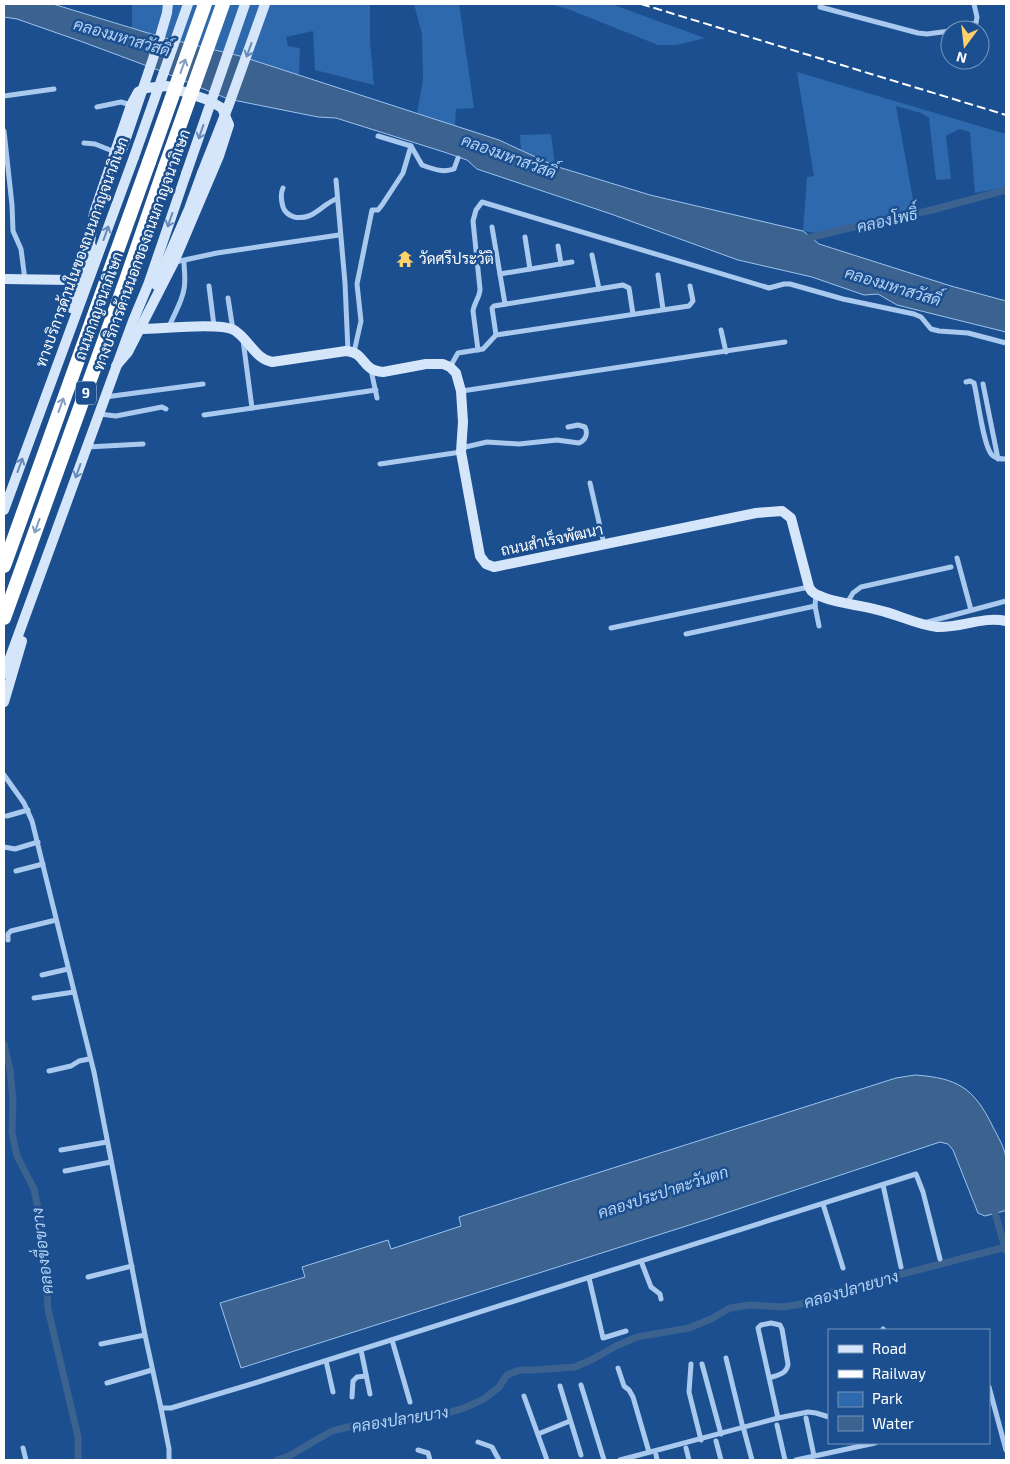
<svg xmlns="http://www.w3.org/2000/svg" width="1010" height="1464" viewBox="0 0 1010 1464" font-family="'Exo 2',Sarabun,sans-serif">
<rect width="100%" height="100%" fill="#1b4f8f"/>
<g fill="#2e69ad">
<path d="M132 4H370V42L374 85 315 70 313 31 286 37 288 46 300 48 299 75 240 56 161 37 132 28Z"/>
<path d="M414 4H459L474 108 456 109 455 126 417 113 423 80 422 34Z"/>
<path d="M550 4H611L705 38 677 45H658L568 9Z"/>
<path d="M797 72 1006 134V187L975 193 970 132 959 129 946 136 951 179 936 180 929 118 921 113 896 106 915 210 819 233 803 231 807 177 814 176Z"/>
<path d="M551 134 555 166 521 151 520 135Z"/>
</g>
<g fill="#3c6290" stroke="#9cc4f0">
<path d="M4 4H53L161 37 240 56 499 140 555 166 650 195 803 231 819 244 951 286 1006 301V332L897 305 878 294 864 295 812 277 738 260 611 214 477 169 467 160 444 152 336 118 318 117 228 99 158 70 80 41 17 19 4 17Z"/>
<path d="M915 1075C958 1078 974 1088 993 1127 998 1137 1005 1148 1006 1159 1009 1175 1006 1194 1006 1210L1004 1211 985 1216 978 1213 953 1150 948 1144 940 1142 702 1221 241 1368 220 1303 305 1277 302 1267 388 1240 391 1249 461 1226 459 1217 896 1078Z"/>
</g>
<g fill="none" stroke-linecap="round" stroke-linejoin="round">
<g stroke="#3c6290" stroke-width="7">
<path d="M804 239 874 222 932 210 1006 190"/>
<path d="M4 1044 10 1069 13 1101 12 1133 17 1156 34 1189 43 1232 48 1309 78 1437V1460"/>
<path d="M993 1206 1006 1251"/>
<path d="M277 1460 287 1457 332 1431 364 1423 441 1415 464 1408 484 1399 499 1387 507 1375 520 1370H534L575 1367 593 1359 616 1346 637 1337 689 1328 711 1319 730 1308 750 1305 783 1307 801 1304 818 1296 1006 1247"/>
</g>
<g stroke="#a9c9ee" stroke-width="5">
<path d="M820 7 918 33 927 34 950 31"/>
<path d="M952 30 976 23 977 17 974 4"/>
<path d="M4 96 54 89"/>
<path d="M97 107 121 102 131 105"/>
<path d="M4 131 12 205 13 231 21 249 25 280"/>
<path d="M378 136 411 146 422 165C433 169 443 173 454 169L458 158"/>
<path d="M84 143 95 144 115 152"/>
<path d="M336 180 345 283 348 351"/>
<path d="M283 188C280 194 281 200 283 207 285 213 289 215 294 217 313 221 321 205 336 199"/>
<path d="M492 227 505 304"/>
<path d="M525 237 530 269"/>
<path d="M558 246 561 264"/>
<path d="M592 255 599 289"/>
<path d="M175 262 217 253 339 235"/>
<path d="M500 274 572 262"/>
<path d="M658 275 663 309"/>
<path d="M209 286 214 326"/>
<path d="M228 298 233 330"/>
<path d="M169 327C174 314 182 302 184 289 186 280 184 270 184 261"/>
<path d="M721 330 726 352"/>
<path d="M496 335 492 308 494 306 623 285 629 288 633 314"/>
<path d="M243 340 252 408"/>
<path d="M478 350 473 311C474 303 480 297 480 289L473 221 476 210 482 202 769 288 784 284H790L843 299 914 314 921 317 931 329 939 331 968 333 1006 343"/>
<path d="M354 352 361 321 357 284 372 210H378L382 205 403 173 411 146"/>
<path d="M450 367 458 353 483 349 496 335 689 306 693 301 690 286"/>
<path d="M371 370 377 398"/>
<path d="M966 382 970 381 974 383C978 398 983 446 992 455 996 459 1001 459 1006 459"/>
<path d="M983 384 998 459"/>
<path d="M462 391 785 342"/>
<path d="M105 397 203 384"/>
<path d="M99 414 116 416 162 407 166 409"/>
<path d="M204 415 376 390"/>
<path d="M87 447 143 444"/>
<path d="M461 448 487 442 519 444 557 440 579 443C586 440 588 434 585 427L578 425 568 427"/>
<path d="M380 464 461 452"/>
<path d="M590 483 604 544"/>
<path d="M957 558 971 610"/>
<path d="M816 594 815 606 819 626"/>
<path d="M847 603 853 593 861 587 951 567"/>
<path d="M924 623 1006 601"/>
<path d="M611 628 809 587"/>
<path d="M686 634 815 606"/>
<path d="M4 775 24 803 32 821 94 1072 145 1335 161 1408 169 1449V1460"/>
<path d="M7 816 28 810"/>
<path d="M4 847 15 849 38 842"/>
<path d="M16 871 43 864"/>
<path d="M8 940V934L11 931 56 920"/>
<path d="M42 975 68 969"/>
<path d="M34 998 74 992"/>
<path d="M49 1071 71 1066 79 1061 89 1059"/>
<path d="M61 1150 107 1142"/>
<path d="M65 1171 111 1162"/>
<path d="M883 1185 901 1267"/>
<path d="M823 1204 843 1268"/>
<path d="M641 1261 651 1287 660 1294 661 1299"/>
<path d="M88 1277 132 1266"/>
<path d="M589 1278 603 1338 626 1331"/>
<path d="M883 1329 884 1330"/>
<path d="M392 1340 410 1402"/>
<path d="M101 1344 145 1335"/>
<path d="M361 1350 370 1394"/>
<path d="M726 1358 743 1428"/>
<path d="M326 1361 333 1392"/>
<path d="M691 1364 689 1392 701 1440"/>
<path d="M702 1364 721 1434"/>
<path d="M618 1368 624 1386 629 1390 633 1397 649 1452"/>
<path d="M769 1378C778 1375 787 1374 788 1364L782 1329 780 1325 771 1323 761 1325 758 1328 778 1418"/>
<path d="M107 1383 152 1370"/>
<path d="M581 1385 604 1460"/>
<path d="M560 1386 581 1455"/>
<path d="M989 1387 1006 1450"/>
<path d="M524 1396 547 1460"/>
<path d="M352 1397 353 1381 357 1377 366 1376"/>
<path d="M161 1408H171L255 1383 916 1174 923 1192 940 1259"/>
<path d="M806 1418 814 1456"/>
<path d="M777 1425 785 1460"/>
<path d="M744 1430 752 1460"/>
<path d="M538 1434 570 1421"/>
<path d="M716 1441 721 1460"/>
<path d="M478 1442 492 1447 499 1460"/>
<path d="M23 1448 26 1460"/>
<path d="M686 1448 689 1460"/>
<path d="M418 1450 428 1453 430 1460"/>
<path d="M656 1455 657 1460"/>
<path d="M620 1460 778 1418 808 1412 816 1413 829 1417"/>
<path d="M796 1460 875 1443"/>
</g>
<g stroke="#d6e6fa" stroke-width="10">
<path d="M89 250 94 213 131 105 138 92 146 88 167 86 208 100 222 108 229 125 219 156 174 262 128 352 116 366"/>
<path d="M4 279 71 280 79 282"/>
<path d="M156 285 189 209 202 173"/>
<path d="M71 308 91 246"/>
<path d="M140 329C160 329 219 322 234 330 249 339 255 359 272 362L346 351C367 353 360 370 383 372L426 364H443L450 367 456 373 461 391 463 422 461 452 480 556 486 564 494 567 756 513 782 511 791 518 809 587C812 594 818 595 825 598 842 604 860 605 878 610 897 614 917 625 937 627 961 628 983 616 1006 621"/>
<path d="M4 510 134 157"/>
<path d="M4 674 133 321 148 285 186 174"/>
<path d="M4 702 22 641"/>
</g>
<g stroke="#fff" stroke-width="14">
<path d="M4 566 149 162"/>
<path d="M4 618 125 283 165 167"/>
</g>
<path stroke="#fff" stroke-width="2" stroke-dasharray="9 4" stroke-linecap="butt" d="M641 4 1006 115"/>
<g stroke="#d6e6fa" stroke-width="10">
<path d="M122 150 157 47 167 13 168 4"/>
<path d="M134 157 188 4"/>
<path d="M202 173 228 107 265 4"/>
<path d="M186 174 245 4"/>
</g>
<g stroke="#fff" stroke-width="14">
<path d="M149 162 205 4"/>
<path d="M165 167 223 4"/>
</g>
</g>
<defs><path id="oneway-shaft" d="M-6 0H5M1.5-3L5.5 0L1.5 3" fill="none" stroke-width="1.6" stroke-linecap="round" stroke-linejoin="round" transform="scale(1.25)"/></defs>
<g stroke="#668bba">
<use href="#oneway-shaft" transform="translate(249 50) rotate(110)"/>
<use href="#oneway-shaft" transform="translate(201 132) rotate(109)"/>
<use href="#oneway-shaft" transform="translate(170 220) rotate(109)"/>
<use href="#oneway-shaft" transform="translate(106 233) rotate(-70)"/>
<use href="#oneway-shaft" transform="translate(20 465) rotate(-70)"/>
<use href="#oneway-shaft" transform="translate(78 471) rotate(110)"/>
</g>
<g stroke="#829ec1">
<use href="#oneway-shaft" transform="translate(183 66) rotate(-70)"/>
<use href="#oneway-shaft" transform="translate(61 405) rotate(-70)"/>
<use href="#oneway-shaft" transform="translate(37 526) rotate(110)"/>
</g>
<defs>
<g id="temple-bare" transform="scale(1.35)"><path d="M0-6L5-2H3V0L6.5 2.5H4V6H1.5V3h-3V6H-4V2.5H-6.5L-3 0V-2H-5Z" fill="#ffd166" stroke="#1b4f8f" stroke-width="2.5" paint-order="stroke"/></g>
</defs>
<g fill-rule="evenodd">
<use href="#temple-bare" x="405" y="259"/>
</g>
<g text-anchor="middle" stroke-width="5" stroke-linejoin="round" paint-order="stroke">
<rect fill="#1b4f8f" stroke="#bbcadd" stroke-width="1" x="76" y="381.5" width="20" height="23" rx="4"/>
<g font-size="14" font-weight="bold" fill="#fff">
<text x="86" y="398">9</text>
</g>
<g font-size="15" fill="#fff" stroke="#1b4f8f">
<text transform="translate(142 250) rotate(-70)" y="5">ทางบริการด้านนอกของถนนกาญจนาภิเษก</text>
<text transform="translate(82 252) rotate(-70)" y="5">ทางบริการด้านในของถนนกาญจนาภิเษก</text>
<text transform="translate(99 306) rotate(-70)" y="5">ถนนกาญจนาภิเษก</text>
<text transform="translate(552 540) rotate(-12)" y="5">ถนนสำเร็จพัฒนา</text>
</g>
<g font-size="15" fill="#fff" stroke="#1b4f8f" text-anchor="start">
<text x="419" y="264">วัดศรีประวัติ</text>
</g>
<g font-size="16" font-style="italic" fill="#b5d3f5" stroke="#1b4f8f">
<text transform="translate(122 37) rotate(16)" y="6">คลองมหาสวัสดิ์</text>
<text transform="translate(509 156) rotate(20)" y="6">คลองมหาสวัสดิ์</text>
<text transform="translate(887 220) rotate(-13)" y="6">คลองโพธิ์</text>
<text transform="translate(893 286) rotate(17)" y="6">คลองมหาสวัสดิ์</text>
<text transform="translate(663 1192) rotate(-18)" y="6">คลองประปาตะวันตก</text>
<text transform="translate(42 1251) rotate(-97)" y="6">คลองขื่อขวาง</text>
<text transform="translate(851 1289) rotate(-16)" y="6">คลองปลายบาง</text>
<text transform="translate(400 1419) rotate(-9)" y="6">คลองปลายบาง</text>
</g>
</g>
<rect width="1010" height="1464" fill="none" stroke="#ffffff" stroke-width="10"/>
<rect x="828" y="1329" width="162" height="115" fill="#1b4f8f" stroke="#7695bc"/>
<rect x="838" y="1345" width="25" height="8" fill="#d6e6fa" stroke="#7695bc"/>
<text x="872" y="1354" font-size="15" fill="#ffffff">Road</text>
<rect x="838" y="1370" width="25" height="8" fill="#ffffff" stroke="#7695bc"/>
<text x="872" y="1379" font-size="15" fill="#ffffff">Railway</text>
<rect x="838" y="1392" width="25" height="15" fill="#2e69ad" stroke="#7695bc"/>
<text x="872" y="1404" font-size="15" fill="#ffffff">Park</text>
<rect x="838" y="1416" width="25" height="15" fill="#3c6290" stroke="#7695bc"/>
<text x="872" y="1429" font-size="15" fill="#ffffff">Water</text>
<g transform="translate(965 45) rotate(195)"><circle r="24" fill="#1b4f8f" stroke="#7695bc"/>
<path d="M0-4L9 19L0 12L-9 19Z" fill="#ffd166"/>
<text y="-8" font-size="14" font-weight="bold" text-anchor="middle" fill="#ffffff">N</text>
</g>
</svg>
